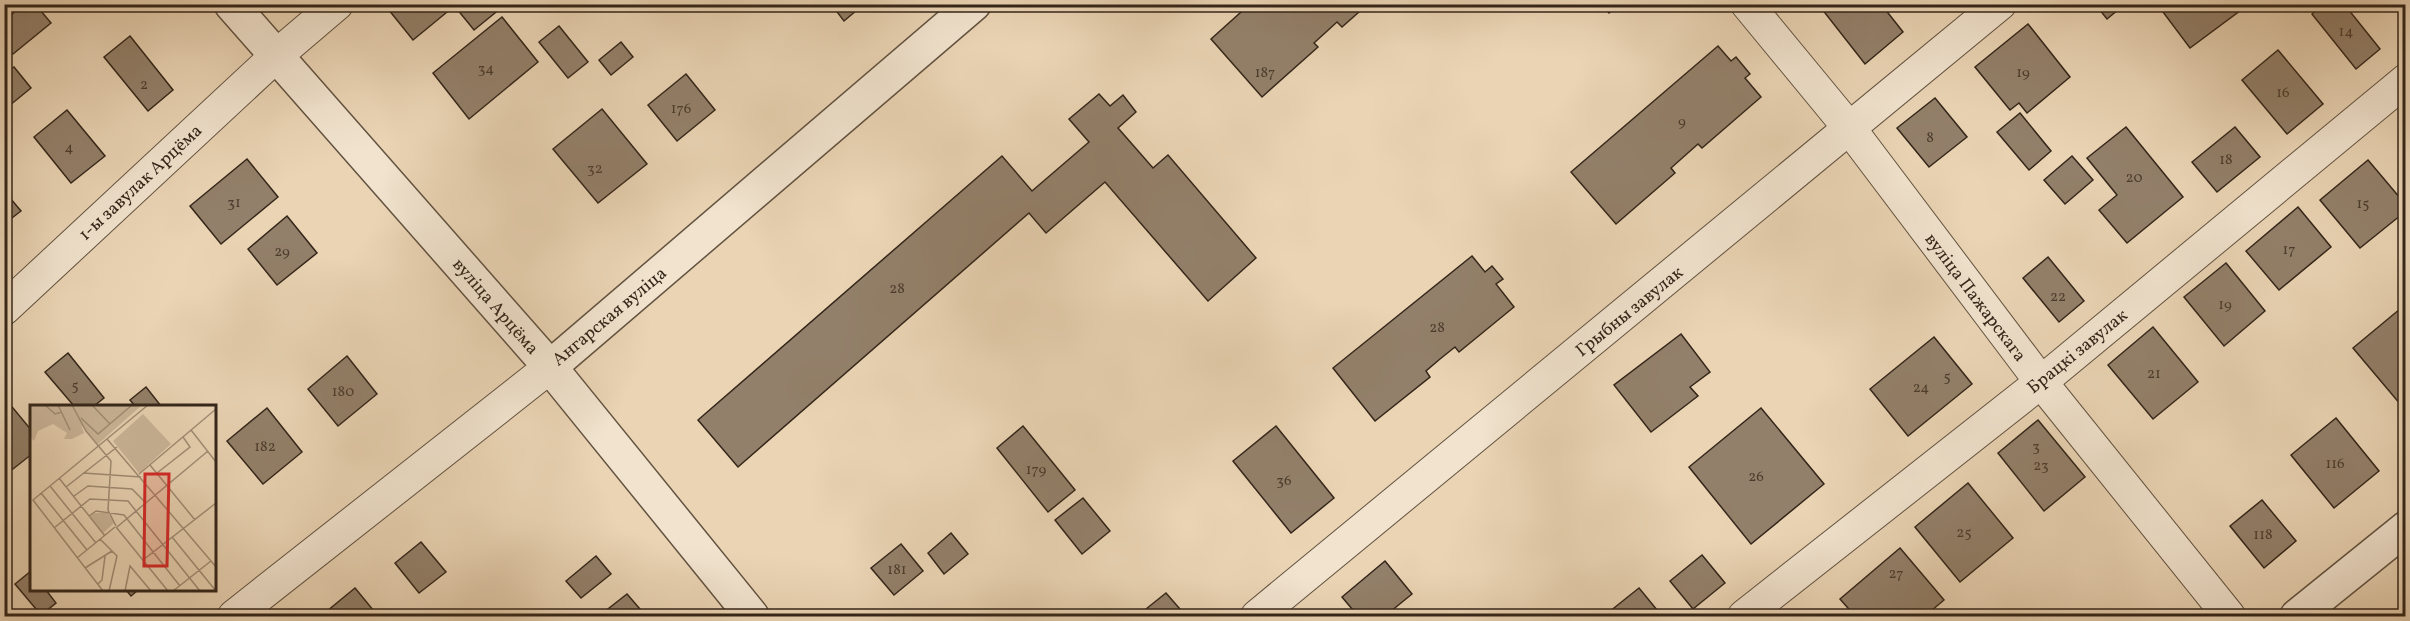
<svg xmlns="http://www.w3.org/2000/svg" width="2410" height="621" viewBox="0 0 2410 621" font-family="Vollkorn,serif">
<rect width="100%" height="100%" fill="#ead4b4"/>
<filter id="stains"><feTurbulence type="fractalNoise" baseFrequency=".00333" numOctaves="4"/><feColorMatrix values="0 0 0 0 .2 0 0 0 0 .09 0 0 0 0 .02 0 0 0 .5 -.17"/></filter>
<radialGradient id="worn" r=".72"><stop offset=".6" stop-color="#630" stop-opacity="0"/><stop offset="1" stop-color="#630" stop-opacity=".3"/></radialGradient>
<g fill="#93806a" stroke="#34261a" stroke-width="1.5">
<path d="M24 4H35L51 23 13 54 4 44V21Z"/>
<path d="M102 4H115L107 11Z"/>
<path d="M384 4H449L452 8 413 40Z"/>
<path d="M462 4H506L474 30 457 9Z"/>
<path d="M831 4H864L844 21Z"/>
<path d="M1250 4H1368L1342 27 1337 22 1314 43 1318 47 1262 97 1211 39Z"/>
<path d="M1601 4H1619L1609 13Z"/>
<path d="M1818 4H1881L1903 32 1865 64Z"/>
<path d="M2095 4H2125L2107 19Z"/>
<path d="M2157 4H2236L2241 10 2190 48Z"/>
<path d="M2324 4H2344L2380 49 2356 69 2312 14Z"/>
<path d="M502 17 538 62 469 119 433 73Z"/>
<path d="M2028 24 2070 77 2027 113 2019 103 2010 110 1975 67Z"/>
<path d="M559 26 588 62 568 78 539 42Z"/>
<path d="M130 36 173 90 148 111 104 57Z"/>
<path d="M621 42 633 57 611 75 599 60Z"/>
<path d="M1718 46 1731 61 1736 57 1750 74 1745 78 1761 97 1702 148 1698 144 1671 168 1675 173 1616 224 1571 172Z"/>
<path d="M2278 50 2323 104 2287 134 2242 80Z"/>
<path d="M14 67 31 88 4 110V74Z"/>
<path d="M686 74 715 110 677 141 648 105Z"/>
<path d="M1099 94 1110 106 1123 95 1136 112 1118 128 1153 168 1168 155 1256 258 1208 301 1105 182 1046 233 1029 213 738 467 698 420 1002 156 1032 191 1089 142 1069 119Z"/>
<path d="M1935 98 1967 137 1929 167 1897 128Z"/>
<path d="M602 109 647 164 598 203 553 149Z"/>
<path d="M67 110 105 156 71 183 34 137Z"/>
<path d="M2020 113 2051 151 2029 170 1997 132Z"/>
<path d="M2126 127 2183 197 2127 243 2099 210 2117 195 2087 158Z"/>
<path d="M2235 127 2260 157 2217 192 2192 162Z"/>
<path d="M2072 156 2093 180 2065 204 2044 180Z"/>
<path d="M247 159 278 197 221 244 190 206Z"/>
<path d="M2368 160 2406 205V211L2360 248 2320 200Z"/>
<path d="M4 191 21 211 4 224Z"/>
<path d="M2298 207 2331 247 2279 290 2246 251Z"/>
<path d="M287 216 317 253 277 285 248 249Z"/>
<path d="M1472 256 1485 272 1492 266 1503 279 1496 284 1514 307 1459 352 1455 347 1440 359 1426 371 1430 377 1375 421 1333 368Z"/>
<path d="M2048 257 2084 301 2059 322 2023 278Z"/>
<path d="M2226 263 2265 311 2224 346 2184 297Z"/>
<path d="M2400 309 2406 316V411L2353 348Z"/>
<path d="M2153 327 2198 382 2153 419 2108 365Z"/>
<path d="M1681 334 1710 372 1690 387 1698 396 1651 432 1614 385Z"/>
<path d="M1934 337 1972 384 1908 436 1870 389Z"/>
<path d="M68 353 104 398 94 406H74L45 372Z"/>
<path d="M347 356 377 394 338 426 308 389Z"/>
<path d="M146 387 161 406H135L130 400Z"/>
<path d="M8 402 32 431V454L4 476V406Z"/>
<path d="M267 408 302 452 263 484 227 441Z"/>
<path d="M1761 408 1824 484 1751 544 1689 467Z"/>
<path d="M2336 418 2379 471 2334 508 2291 455Z"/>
<path d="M2038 420 2085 477 2044 511 1998 453Z"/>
<path d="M1023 426 1075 490 1048 512 997 448Z"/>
<path d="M1276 426 1334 498 1291 533 1233 461Z"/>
<path d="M1968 483 2013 538 1960 582 1915 527Z"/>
<path d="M1083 498 1110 531 1082 554 1055 520Z"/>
<path d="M2262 500 2296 541 2264 568 2230 526Z"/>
<path d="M951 533 968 554 944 574 928 553Z"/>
<path d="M421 542 446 572 419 593 395 563Z"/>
<path d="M901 544 923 571 894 595 871 568Z"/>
<path d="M1900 548 1944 600 1925 616H1855L1840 599Z"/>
<path d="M1702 555 1725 583 1693 609 1670 581Z"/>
<path d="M596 556 611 574 581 598 566 581Z"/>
<path d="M1385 561 1412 594 1385 616H1358L1342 597Z"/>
<path d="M31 571 32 590H46L56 603 41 615 15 584Z"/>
<path d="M355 588 378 616H321Z"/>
<path d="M1639 588 1662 616H1604Z"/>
<path d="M126 590H138L131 596Z"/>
<path d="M1166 593 1186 616H1144L1141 613Z"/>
<path d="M627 594 646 616H599Z"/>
</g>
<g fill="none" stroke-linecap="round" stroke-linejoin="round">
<g stroke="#625240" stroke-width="34">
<g id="minor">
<path d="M1747 4 1850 129 2041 382 2229 616"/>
<path d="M4 309 276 56 337 4"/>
<path d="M234 616 550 367"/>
<path d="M1257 616 2000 4"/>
<path d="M1744 616 2041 382 2406 80"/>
</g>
</g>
<g stroke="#625240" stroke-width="36">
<g id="tertiary">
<path d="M231 4 550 367 752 616"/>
<path d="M550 367 974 4"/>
<path d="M2297 616 2406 528"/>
</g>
</g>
<use href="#minor" stroke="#f1e3ce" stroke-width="32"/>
<use href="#tertiary" stroke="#f1e3ce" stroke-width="33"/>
</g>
<g text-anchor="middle" stroke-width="4.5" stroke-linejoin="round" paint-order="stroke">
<g font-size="15" fill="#4c3c2e">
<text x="2346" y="36">14</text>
<text x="486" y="73">34</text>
<text x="1265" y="77">187</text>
<text x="2023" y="77">19</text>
<text x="144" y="89">2</text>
<text x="2283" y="97">16</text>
<text x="681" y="113">176</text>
<text x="1682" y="126">9</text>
<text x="1930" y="142">8</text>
<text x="69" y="152">4</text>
<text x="2226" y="164">18</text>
<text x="595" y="173">32</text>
<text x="2134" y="182">20</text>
<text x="234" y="207">31</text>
<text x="2363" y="208">15</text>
<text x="2289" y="254">17</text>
<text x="282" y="256">29</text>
<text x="897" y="293">28</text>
<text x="2058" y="301">22</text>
<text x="2225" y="309">19</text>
<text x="1437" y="332">28</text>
<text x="2154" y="378">21</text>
<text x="1947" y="381">5</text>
<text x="75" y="390">5</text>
<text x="1921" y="392">24</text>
<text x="343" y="396">180</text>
<text x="265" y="451">182</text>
<text x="2036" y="451">3</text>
<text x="2335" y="468">116</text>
<text x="2041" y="470">23</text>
<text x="1036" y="474">179</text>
<text x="1756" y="481">26</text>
<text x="1284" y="485">36</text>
<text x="1964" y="537">25</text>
<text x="2263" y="539">118</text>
<text x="897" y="574">181</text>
<text x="1896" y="578">27</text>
</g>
<g font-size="18" fill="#34261a" stroke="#f1e3ce">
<text transform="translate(140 182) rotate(-43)" y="6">1-ы завулак Арцёма</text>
<text transform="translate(1976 297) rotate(53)" y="6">вуліца Пажарскага</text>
<text transform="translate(496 306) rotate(49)" y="6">вуліца Арцёма</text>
<text transform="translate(1629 311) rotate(-39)" y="6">Грыбны завулак</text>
<text transform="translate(609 316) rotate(-40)" y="6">Ангарская вуліца</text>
<text transform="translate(2077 351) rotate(-39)" y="6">Брацкі завулак</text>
</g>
</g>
<g transform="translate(30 405)">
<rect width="186" height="186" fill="#ead4b4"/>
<path d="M0 0H112L68 39 51 20 54 28 42 34H34L37 28 23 19 8 26 4 36 0 32ZM113 9 141 39 109 68 83 36ZM64 108H78L84 118 73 128 60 111Z" fill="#cbb69a"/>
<path fill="none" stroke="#a18e76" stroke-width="1.5" d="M15 0 25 9 32 7M28 0 40 25M42 0 56 26 81 56 78 105 86 121M62 0 80 19M51 13 68 29 102 0M161 25 186 57M77 34 181 156M120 60 165 115M53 68 111 72M127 68 160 42 153 32M109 69 186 4M29 73 75 131M20 81 66 138M36 82 87 42M11 88 57 145M44 91 58 81 102 84 115 97M59 111 66 106 94 110 150 181M86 122 138 186M87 122 178 46M24 123 60 94 98 96 170 186M142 132 186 186M70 134 87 151 79 186M47 153 85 122M113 155 186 98M55 163 82 146M68 179 72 175 75 151M73 186 3 95 118 0M95 186 100 161 121 186M143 186 181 156 186 162"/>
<path fill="#d62828" fill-opacity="0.15" stroke="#d62828" stroke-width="3" d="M115 69H139L137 161H114Z"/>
<rect width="186" height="186" fill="none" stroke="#34261a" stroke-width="3"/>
</g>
<rect width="2410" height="621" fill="none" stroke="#ead4b4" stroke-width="24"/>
<rect x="6" y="6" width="2398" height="609" fill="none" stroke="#34261a" stroke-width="3"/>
<rect x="12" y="12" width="2386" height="597" fill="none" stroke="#34261a" stroke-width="1.5"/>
<rect width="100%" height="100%" filter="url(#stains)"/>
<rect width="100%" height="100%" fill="url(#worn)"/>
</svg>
